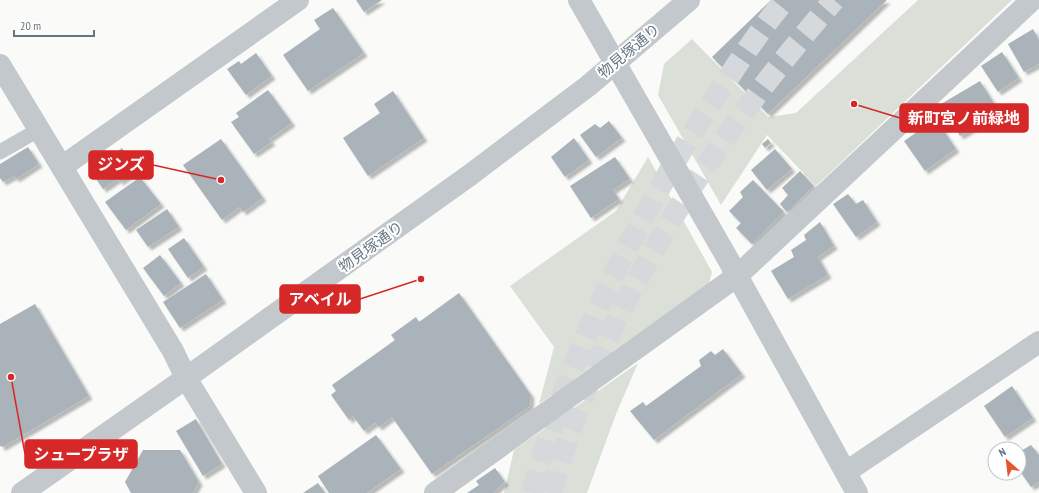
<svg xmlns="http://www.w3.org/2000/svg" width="1039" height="493" viewBox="0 0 1039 493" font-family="'PT Sans Narrow','Noto Sans JP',sans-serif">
<defs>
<filter id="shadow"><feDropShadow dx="3.5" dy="3.5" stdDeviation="1" flood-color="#0004"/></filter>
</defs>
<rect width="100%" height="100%" fill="#fafaf8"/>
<g fill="#dadfd7">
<path d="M918 0H1012L816 186 767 135 721 205 658 95 664 64 692 39 768 117 796 113Z"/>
<path d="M648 157 712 272 709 283 539 404 554 347 510 286 616 211Z"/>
<path d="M638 363 616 414 587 493H504L514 450Z"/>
</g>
<g fill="#aab3b9" filter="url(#shadow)">
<path d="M356 0H382L364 12Z"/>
<path d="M771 0H887L768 114 712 57Z"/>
<path d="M333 8 364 53 308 91 283 55 320 29 314 20Z"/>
<path d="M1033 29 1039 40V64L1024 72 1008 44Z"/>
<path d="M1002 52 1019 78 998 92 981 66Z"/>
<path d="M256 53 272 76 246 95 227 69 239 61 241 64Z"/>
<path d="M980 81 1000 113 960 136 941 104Z"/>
<path d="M268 90 292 123 269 139 272 142 254 154 231 122 239 117 236 113Z"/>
<path d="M393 91 424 138 368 176 343 138 380 113 374 104Z"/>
<path d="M936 119 956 149 925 171 904 141Z"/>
<path d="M609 121 622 138 596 157 580 135 595 124 600 128Z"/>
<path d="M574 138 589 160 565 177 551 157Z"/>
<path d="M221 139 263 198 243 212 240 207 222 220 183 165Z"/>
<path d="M768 139 771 143 765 148 762 144Z"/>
<path d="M28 147 39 164 16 179 14 176 3 182 0 178V164Z"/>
<path d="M122 148 137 170 120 182 118 179 103 189 90 170Z"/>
<path d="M775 149 792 169 767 190 751 170Z"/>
<path d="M615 157 630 179 613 190 619 199 591 218 570 186Z"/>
<path d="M800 171 814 186 787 212 780 204 788 195 782 188Z"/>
<path d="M140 177 161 204 126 230 105 202Z"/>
<path d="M753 180 784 212 752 244 736 228 741 223 729 211 743 197 740 192Z"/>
<path d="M848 194 856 204 863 200 877 222 856 237 833 204Z"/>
<path d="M167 209 179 227 148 247 136 230Z"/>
<path d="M820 222 834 246 818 257 828 275 788 299 771 271 794 257 791 250 806 240 804 235Z"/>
<path d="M184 238 204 267 188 278 168 249Z"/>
<path d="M160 255 181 283 164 296 143 268Z"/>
<path d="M206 274 223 300 180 328 163 302Z"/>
<path d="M459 293 531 395 530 406 432 474 392 417 379 427 375 423 364 431 353 416 349 420 331 395 336 391 332 385 395 340 391 335 416 317 419 322Z"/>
<path d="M35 304 89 396 3 447 0 446V324Z"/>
<path d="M723 349 742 374 654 440 630 411 643 402 646 406 701 366 699 360 711 351 715 355Z"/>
<path d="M1012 386 1033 418 1005 437 984 406Z"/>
<path d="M196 419 222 464 203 476 176 431Z"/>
<path d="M376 435 401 469 367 493H329L318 476Z"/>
<path d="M1031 445 1039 455V482L1031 487 1019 470V452Z"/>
<path d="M143 450H180L199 482 193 493H131L125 482Z"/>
<path d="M495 468 505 482 494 492 495 493H467L479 485 476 481Z"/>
<path d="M318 483 325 493H303Z"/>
</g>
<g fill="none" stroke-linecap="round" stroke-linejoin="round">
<g stroke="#d5d9db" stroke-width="22" stroke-dasharray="22 11" stroke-linecap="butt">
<path d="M532 493C568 356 631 227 708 109 731 73 758 32 785 0"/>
<path d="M551 493C604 305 707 146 834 0"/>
</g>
<path stroke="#c3c8cc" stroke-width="15" d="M0 152 40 129"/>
<g stroke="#c3c8cc" stroke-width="22">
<path d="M0 65 173 351 186 378 256 493"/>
<path d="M63 166 298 0"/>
<path d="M846 472 1039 342"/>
<path d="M435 493 737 276 1032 0"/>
</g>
<g stroke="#c3c8cc" stroke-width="22">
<path d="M579 0 729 261 857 493"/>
<path d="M22 493 186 378 470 175 588 86 689 0"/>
</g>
</g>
<g text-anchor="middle" stroke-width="4" stroke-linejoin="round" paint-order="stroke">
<g font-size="15" fill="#657683" stroke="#fff">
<text transform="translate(629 51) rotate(-40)" y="5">物見塚通り</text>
<text transform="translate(371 247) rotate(-36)" y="5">物見塚通り</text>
</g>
</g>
<path fill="none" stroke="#d62828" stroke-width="1.5" d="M854 104L900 118M221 180L153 165M421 279L360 299M11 377L25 454"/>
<g fill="#d62828" stroke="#fff" stroke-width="1.5">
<circle cx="854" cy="104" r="4"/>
<circle cx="221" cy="180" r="4"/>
<circle cx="421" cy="279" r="4"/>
<circle cx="11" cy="377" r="4"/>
</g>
<g fill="#d62828" stroke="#d62828" stroke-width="1.5">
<rect x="900" y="104" width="128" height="28" rx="4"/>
<rect x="89" y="151" width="64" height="28" rx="4"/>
<rect x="280" y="285" width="80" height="28" rx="4"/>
<rect x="25" y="440" width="112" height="28" rx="4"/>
</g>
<g font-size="16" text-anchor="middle" font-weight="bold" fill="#fff">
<text x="964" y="124">新町宮ノ前緑地</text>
<text x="121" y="170">ジンズ</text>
<text x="320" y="305">アベイル</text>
<text x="81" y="460">シュープラザ</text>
</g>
<g transform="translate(1007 461) rotate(332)"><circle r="19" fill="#ffffff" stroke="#c1c8cd"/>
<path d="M0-3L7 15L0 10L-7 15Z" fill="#e4572e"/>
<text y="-6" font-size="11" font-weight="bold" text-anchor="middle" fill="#657683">N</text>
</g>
<path d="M14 30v6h80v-6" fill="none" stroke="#657683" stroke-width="2"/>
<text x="20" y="30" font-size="12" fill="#657683" stroke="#ffffff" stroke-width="3" paint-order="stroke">20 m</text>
</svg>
